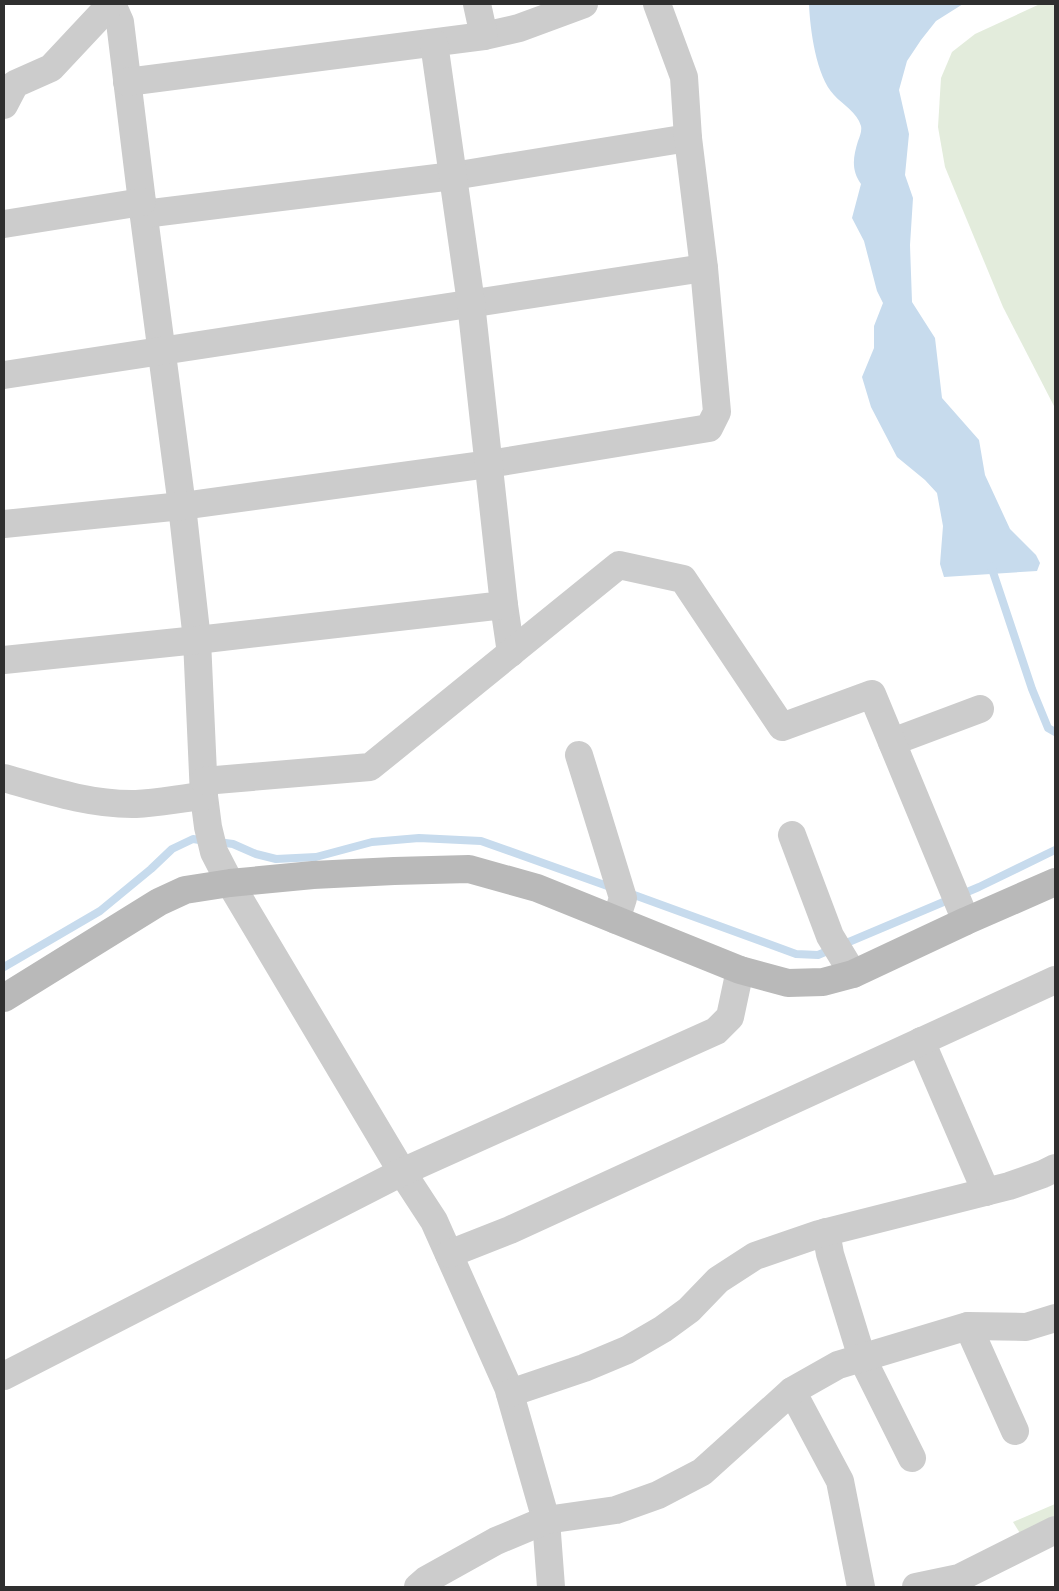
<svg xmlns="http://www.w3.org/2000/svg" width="1059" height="1591" viewBox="0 0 1059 1591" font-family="'Fira Sans',sans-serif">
<rect width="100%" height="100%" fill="#fff"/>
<g fill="#e3ecdc">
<path d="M1040 4H1055V408L1003 307 945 167 938 127 941 78 952 52 975 34Z"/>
<path d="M1055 1504V1521L1023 1538 1013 1522Z"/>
</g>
<path fill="#c7dbed" d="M809 4H963L936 21 921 40 907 61 899 90 909 134 905 175 913 198 910 245 912 302 935 338 942 398 979 440 985 475 1010 529 1036 555 1040 563 1037 571 944 577 940 564 943 526 937 493 925 480 897 457 871 407 862 377 874 348V326L883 303 877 291 864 241 852 218 861 184C851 170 853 157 858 141 860 136 862 131 861 126 857 112 843 105 834 95 816 76 810 29 809 4Z"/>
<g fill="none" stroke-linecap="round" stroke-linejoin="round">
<g stroke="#c7dbed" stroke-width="8">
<path d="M991 566 1032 689 1048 728 1055 732"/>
<path d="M218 842 233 844 256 854 276 859 316 857 372 842 419 838 481 841 613 888"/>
<path d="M626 892 796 954 818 955 979 887 1055 850"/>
<path d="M4 967 100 911 151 869 172 849 193 839 206 841"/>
</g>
<g stroke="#ccc" stroke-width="28">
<path d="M112 4 120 22 142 202 182 506 197 640 204 796 208 827 214 852 230 883 402 1172 434 1221 508 1387 546 1520 551 1587"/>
<path d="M484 36 519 28 584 4"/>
<path d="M127 82 484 36 477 4"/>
<path d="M4 105 15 84 51 68 111 4"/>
<path d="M144 214 453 176 688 138"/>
<path d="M4 224 142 202"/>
<path d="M4 375 704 268"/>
<path d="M4 524 182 506 489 464 709 428 717 412 704 268 688 138 684 77 657 4"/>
<path d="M504 605 511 653"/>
<path d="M4 660 197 640 504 605 471 303 434 43"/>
<path d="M892 742 980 709"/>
<path d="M579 755 623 898 616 920"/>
<path d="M4 778C46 790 91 805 136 804 158 803 182 798 204 796"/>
<path d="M204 781 370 767 619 565 683 579 782 727 872 694 966 921"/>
<path d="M792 835 830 936 853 974"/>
<path d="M921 1041 986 1192"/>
<path d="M826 1232 830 1254 862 1358 912 1458"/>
<path d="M449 1254 510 1230 1055 980"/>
<path d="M968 1326 1015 1431"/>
<path d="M4 1376 402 1172 716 1031 730 1017 740 970"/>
<path d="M792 1391 840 1481 861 1587"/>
<path d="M510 1393 584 1368 627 1350 663 1329 689 1310 718 1280 755 1256 819 1234 1009 1186 1043 1174 1055 1168"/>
<path d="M418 1587 426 1580 496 1541 546 1520 616 1510 658 1495 702 1472 792 1391 838 1365 968 1326 1026 1327 1055 1318"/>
<path d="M916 1587 959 1578 1055 1530"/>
</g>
<path stroke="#b9b9b9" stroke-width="28" d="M4 998 159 902 185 890 230 883 313 875 394 871 469 869 537 888 740 970 788 983 823 982 853 974 966 921 1055 882"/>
</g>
<rect width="1059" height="1591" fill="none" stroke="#2f2f2f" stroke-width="10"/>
</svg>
